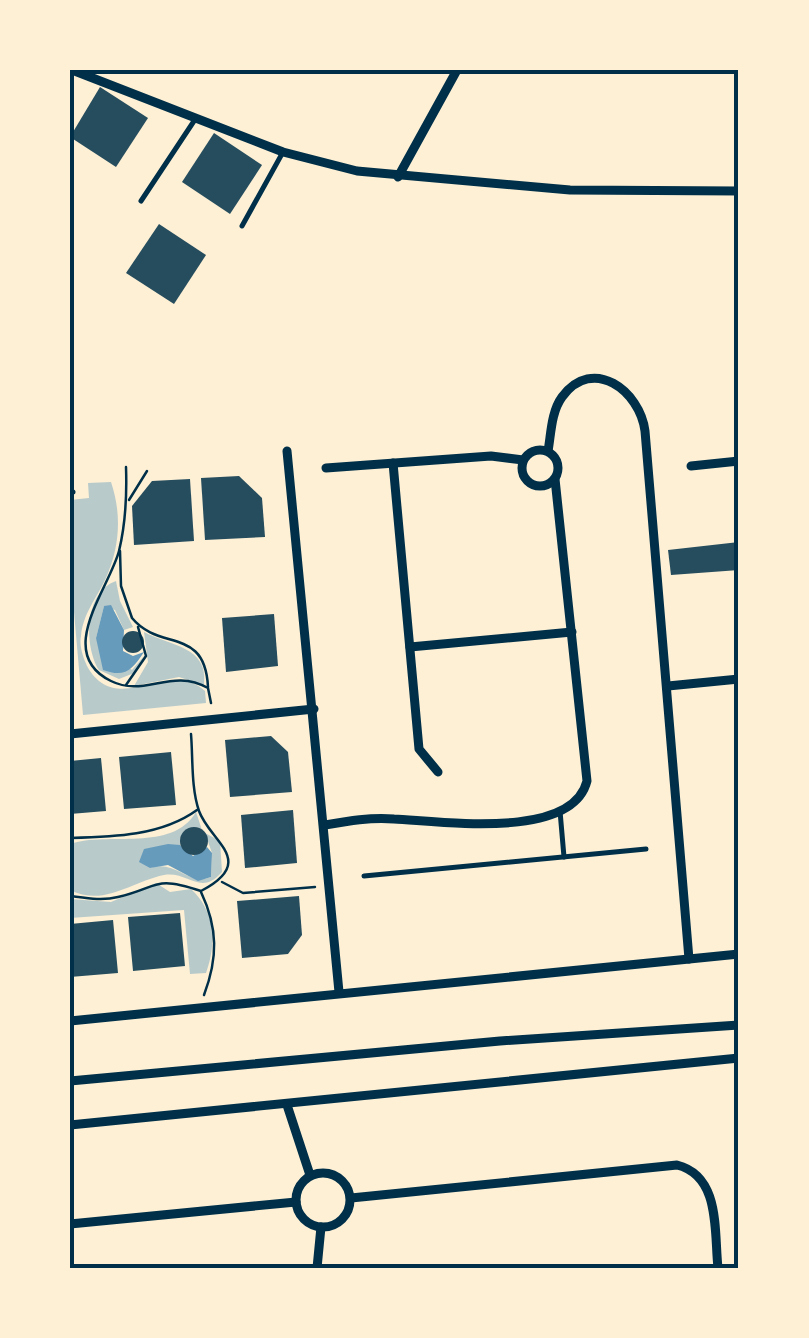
<svg xmlns="http://www.w3.org/2000/svg" width="809" height="1338" viewBox="0 0 809 1338" font-family="'Fira Sans Condensed',sans-serif">
<rect width="100%" height="100%" fill="#fdf0d5"/>
<g fill="#b9caca">
<path d="M111 482C122 515 120 547 105 580 96 599 83 614 81 636 79 646 83 657 87 666 116 719 169 658 205 691L206 703 83 715 70 566V500L89 498 88 483Z"/>
<path d="M116 581 120 601 133 627 124 630 115 610 104 606 96 638 132 670 145 655 134 673 119 679 99 670C84 646 84 592 116 581Z"/>
<path d="M144 632C170 646 209 646 204 685L179 677 134 686 148 662Z"/>
<path d="M196 812 202 830 187 829 180 845 156 849 150 868C175 859 188 886 211 877L212 853 205 833 220 841 222 872C200 897 189 871 164 875 130 882 105 907 70 890V844C108 831 172 853 196 812Z"/>
<path d="M156 883 170 892 191 889C215 911 217 943 206 973L190 974 184 910 70 918V899L111 902Z"/>
</g>
<g fill="#669bbc">
<path d="M111 605 124 630 123 651 133 656 144 652C132 670 125 678 103 670L96 638 104 606Z"/>
<path d="M168 844 180 845 193 856 207 847 212 853 211 877 198 881 168 865 150 868 139 862 144 849Z"/>
</g>
<g fill="#264d5e">
<path d="M100 87 148 118 116 167 70 137Z"/>
<path d="M214 133 262 165 230 214 182 182Z"/>
<path d="M159 224 206 255 174 304 126 273Z"/>
<path d="M239 476 262 498 265 537 205 540 201 478Z"/>
<path d="M190 479 194 541 134 545 132 506 152 481Z"/>
<path d="M739 542V570L671 575 668 550Z"/>
<path d="M274 614 278 666 226 672 222 618Z"/>
<circle cx="133" cy="642" r="11"/>
<path d="M271 736 288 752 292 792 230 797 225 740Z"/>
<path d="M171 752 176 805 124 809 119 757Z"/>
<path d="M101 758 106 811 70 814V761Z"/>
<path d="M293 810 297 863 245 868 241 815Z"/>
<circle cx="194" cy="841" r="14"/>
<path d="M299 896 302 935 288 954 242 958 237 901Z"/>
<path d="M180 913 185 966 133 971 128 917Z"/>
<path d="M113 920 118 973 70 977V924Z"/>
</g>
<g fill="none" stroke-linecap="round" stroke-linejoin="round">
<g stroke="#003049" stroke-width="2.5">
<path d="M126 467C127 496 126 522 119 551 109 589 54 653 111 681 145 698 171 667 208 688L211 703"/>
<path d="M129 500 147 471"/>
<path d="M120 551 121 586 132 618C160 652 205 626 208 687"/>
<path d="M126 685 146 656 138 627"/>
<path d="M70 838C113 837 161 836 197 810"/>
<path d="M222 882 243 893 315 887"/>
<path d="M201 892C218 928 218 958 204 995"/>
<path d="M70 896C86 898 102 901 118 897 160 887 153 875 201 891 258 861 210 842 199 811 191 788 193 758 191 734"/>
</g>
<g stroke="#003049" stroke-width="5">
<path d="M141 201 196 118"/>
<path d="M242 226 283 152"/>
<path d="M70 492H73"/>
<path d="M560 811 564 857"/>
<path d="M364 876 646 849"/>
</g>
<g stroke="#003049" stroke-width="9">
<path d="M72 70 283 152 357 171 570 190 739 191"/>
<path d="M398 177 457 70"/>
<circle cx="540" cy="468" r="18"/>
<path d="M287 451 339 992"/>
<path d="M548 451C551 435 551 412 562 397 593 355 640 391 645 431L689 959"/>
<path d="M393 463 419 749 438 772"/>
<path d="M691 466 739 461"/>
<path d="M326 468 491 456 523 460"/>
<path d="M410 647 572 632"/>
<path d="M668 686 739 679"/>
<path d="M70 734 314 709"/>
<path d="M325 825C348 821 371 817 394 819 439 821 572 841 587 781L555 479"/>
<path d="M70 1021 739 954"/>
<path d="M70 1081 500 1041 739 1025"/>
<path d="M287 1105 310 1175"/>
<path d="M70 1125 739 1058"/>
<circle cx="323" cy="1200" r="27"/>
<path d="M351 1198 677 1165C721 1176 714 1232 718 1268"/>
<path d="M70 1224 296 1202"/>
<path d="M317 1268 321 1227"/>
</g>
</g>
<rect width="809" height="1338" fill="none" stroke="#fdf0d5" stroke-width="145"/>
<rect x="72" y="72" width="664" height="1194" fill="none" stroke="#003049" stroke-width="4"/>
</svg>
